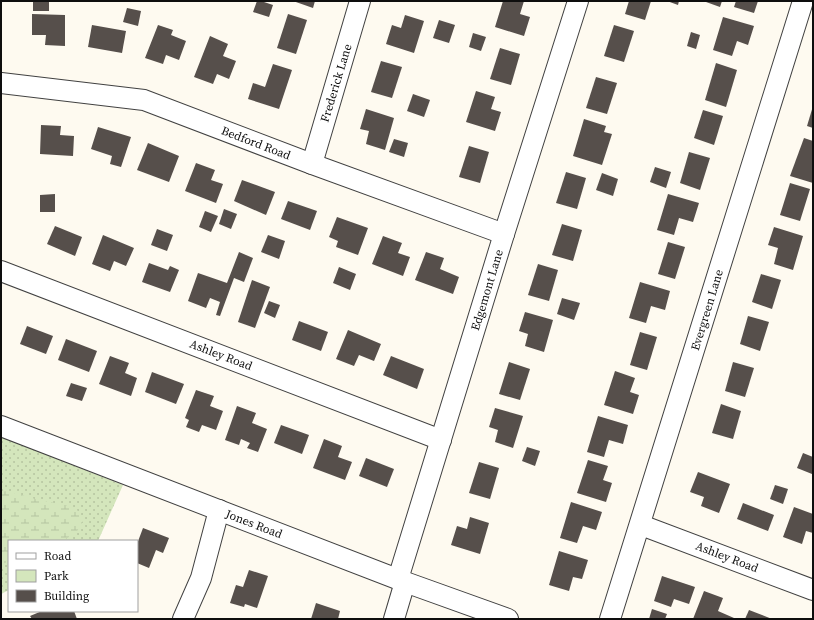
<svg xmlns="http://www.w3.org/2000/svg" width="814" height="620" viewBox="0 0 814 620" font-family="'Source Serif 4',serif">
<defs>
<pattern id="green-dots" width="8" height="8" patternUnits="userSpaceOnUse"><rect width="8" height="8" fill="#d4e6bc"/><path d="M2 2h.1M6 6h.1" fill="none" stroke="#b5c4a0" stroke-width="1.8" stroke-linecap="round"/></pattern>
<pattern id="wetland-marsh" width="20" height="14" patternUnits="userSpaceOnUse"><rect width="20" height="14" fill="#d4e6bc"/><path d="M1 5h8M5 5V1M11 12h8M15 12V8" fill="none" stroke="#b5c4a0"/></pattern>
</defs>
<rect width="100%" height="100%" fill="#fefaf0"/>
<path fill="url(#green-dots)" d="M1 437 123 485 98 541H9V590L1 594Z"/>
<path fill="url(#wetland-marsh)" d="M7 491 35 499 70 506 78 511 83 521 76 533 62 541H9V562L1 564V492Z"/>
<g fill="#564f4b">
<rect x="33" y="1" width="16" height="10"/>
<path d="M257 1H261L273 5 269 17 253 12Z"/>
<path d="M293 1H315L313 8Z"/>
<path d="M503 1H524L520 14 530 17 524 36 495 27Z"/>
<path d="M629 1H651L645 20 625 14Z"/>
<path d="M667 1H679L678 5Z"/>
<path d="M707 1H722L720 7 706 2Z"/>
<path d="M736 1H758L754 13 734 7Z"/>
<path d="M127 8 141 11 138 26 123 22Z"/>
<path d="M32 14 65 15V46L45 45 46 35H32Z"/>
<path d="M288 14 307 20 296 54 277 48Z"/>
<path d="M405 15 424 21 414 53 386 44 392 25 401 28Z"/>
<path d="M723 17 754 26 748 45 737 41 732 56 713 50Z"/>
<path d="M439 20 455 25 449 43 433 38Z"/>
<path d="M92 25 126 31 122 53 88 47Z"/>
<path d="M158 25 173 30 171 35 186 41 179 60 166 55 163 64 145 58Z"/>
<path d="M614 25 634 31 624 62 604 56Z"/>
<path d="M691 32 700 35 696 49 687 46Z"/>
<path d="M473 33 486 37 481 51 469 47Z"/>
<path d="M210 36 228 44 223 56 236 61 229 79 217 74 213 84 194 77Z"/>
<path d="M500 48 520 54 511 85 490 79Z"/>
<path d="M381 61 402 67 392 98 371 92Z"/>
<path d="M716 63 737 70 726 107 705 100Z"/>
<path d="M273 64 292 70 279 109 248 99 253 83 265 87Z"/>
<path d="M596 77 617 83 607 114 586 108Z"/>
<path d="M476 91 495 97 491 109 501 112 495 131 466 122Z"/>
<path d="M413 94 430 100 424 117 407 111Z"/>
<path d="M813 106V128L807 126Z"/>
<path d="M366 109 394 118 385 150 366 144 369 131 360 129Z"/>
<path d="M703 110 723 116 714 145 694 138Z"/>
<path d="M584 119 606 126 604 132 612 134 602 165 573 156Z"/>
<path d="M41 125 61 126 60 135 74 136 73 156 40 154Z"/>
<path d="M98 127 131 137 121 167 110 164 112 156 91 149Z"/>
<path d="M804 138 813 141V183L790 176Z"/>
<path d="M394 139 408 143 404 157 389 152Z"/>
<path d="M148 143 179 156 169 182 137 170Z"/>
<path d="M469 146 489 152 480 183 459 177Z"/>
<path d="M689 152 710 158 700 190 680 183Z"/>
<path d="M196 163 215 170 211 180 223 184 216 203 185 191Z"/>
<path d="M655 167 671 172 666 188 650 182Z"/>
<path d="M566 172 586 178 577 209 556 203Z"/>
<path d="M602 173 618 179 613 196 596 190Z"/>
<path d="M242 180 275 192 266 215 234 201Z"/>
<path d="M790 183 810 189 800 221 780 215Z"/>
<path d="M55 194V212H40V195Z"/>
<path d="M668 194 699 203 693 222 679 218 674 235 657 230Z"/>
<path d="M288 201 317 211 310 230 281 219Z"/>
<path d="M224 209 237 214 231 229 219 224Z"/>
<path d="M205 211 218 216 211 232 199 227Z"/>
<path d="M337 217 368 228 358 255 336 247 338 241 329 237Z"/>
<path d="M562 224 582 230 573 261 552 255Z"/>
<path d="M55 226 82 237 75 256 47 244Z"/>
<path d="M774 227 803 236 793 270 774 264 778 248 768 245Z"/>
<path d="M157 229 173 235 167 251 151 245Z"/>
<path d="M103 235 134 248 126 266 114 261 110 271 92 264Z"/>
<path d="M268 235 285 241 279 259 261 252Z"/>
<path d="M383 236 402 243 398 253 410 257 403 276 372 264Z"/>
<path d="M668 242 685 247 675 279 658 274Z"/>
<path d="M239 252 253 258 244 282 234 278 220 316 216 315 220 302 210 298 206 308 188 301 198 273 227 283Z"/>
<path d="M426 252 444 258 440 269 459 277 453 294 415 280Z"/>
<path d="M149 263 168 270 170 266 179 270 170 292 142 282Z"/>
<path d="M538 264 558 270 549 301 528 295Z"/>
<path d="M339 267 356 274 350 290 333 283Z"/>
<path d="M761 274 781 280 772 309 752 302Z"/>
<path d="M252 280 270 287 255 328 238 322Z"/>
<path d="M640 282 670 291 665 310 651 306 646 323 629 318Z"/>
<path d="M562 298 580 303 574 320 557 314Z"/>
<path d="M269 301 280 305 275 318 264 313Z"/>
<path d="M525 312 553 320 544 352 525 346 528 334 519 331Z"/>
<path d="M748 316 769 322 760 351 740 344Z"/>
<path d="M299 321 328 332 321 351 292 340Z"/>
<path d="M27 326 53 336 46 354 20 344Z"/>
<path d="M348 330 381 344 374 361 359 355 354 366 336 359Z"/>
<path d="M640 332 657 337 647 370 630 365Z"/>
<path d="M66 339 97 351 89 372 58 360Z"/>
<path d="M110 356 129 363 125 373 137 378 131 396 99 384Z"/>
<path d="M391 356 424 369 417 389 383 375Z"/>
<path d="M509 362 530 369 520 400 499 394Z"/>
<path d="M733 362 754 368 745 397 725 391Z"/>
<path d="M615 371 635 378 630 392 639 395 633 414 604 405Z"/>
<path d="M152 372 184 384 176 404 145 392Z"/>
<path d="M71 383 87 388 82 401 66 396Z"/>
<path d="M196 390 214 396 210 406 223 411 216 430 202 425 199 432 186 427 189 420 185 418Z"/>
<path d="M721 404 741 411 733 439 712 433Z"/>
<path d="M237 406 256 413 252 423 267 429 258 452 247 448 250 443 241 439 239 445 225 440Z"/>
<path d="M495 408 523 416 513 448 495 442 498 430 489 427Z"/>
<path d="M598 416 628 425 623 444 609 440 604 457 587 452Z"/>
<path d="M281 425 309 435 302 454 274 443Z"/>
<path d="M324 439 342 446 338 457 352 462 345 480 313 468Z"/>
<path d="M527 447 540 451 535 466 522 461Z"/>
<path d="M803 453 813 457 812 474 797 468Z"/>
<path d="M366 458 394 469 387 487 359 476Z"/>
<path d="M588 460 608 466 603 480 612 483 606 502 577 493Z"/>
<path d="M479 462 499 468 490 499 469 493Z"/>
<path d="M698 472 730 484 719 513 701 506 704 497 690 492Z"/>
<path d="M775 485 788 489 783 504 770 499Z"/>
<path d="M571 502 602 512 596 530 583 526 577 543 560 538Z"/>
<path d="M743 503 774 515 768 531 737 519Z"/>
<path d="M794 507 813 514V533L806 531 802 544 783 537Z"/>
<path d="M470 517 489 523 480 554 451 545 457 526 467 529Z"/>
<path d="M143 528 169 538 163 553 156 550 149 568 137 563V544Z"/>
<path d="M559 551 588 560 582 579 573 577 569 591 549 585Z"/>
<path d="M249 570 268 576 257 608 245 604 244 607 230 603 236 585 243 587Z"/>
<path d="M662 576 695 587 689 604 674 599 671 607 654 601Z"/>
<path d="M704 591 723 598 718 611 734 618 733 619H693Z"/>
<path d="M316 603 340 611 338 619H311Z"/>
<path d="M652 609 667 614 665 619H649Z"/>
<path d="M749 610 772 619H745Z"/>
<path d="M42 611H74L77 619H32L30 616Z"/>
</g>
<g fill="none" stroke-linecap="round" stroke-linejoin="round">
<g stroke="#414141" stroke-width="22">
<g id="minor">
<path d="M1 83 144 100 312 164 504 234"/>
<path d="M312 164 360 1"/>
<path d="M1 271 441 440"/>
<path d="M1 426 405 582 508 619"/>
<path d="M641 525 813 590"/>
<path d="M398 579 504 234 578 1"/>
<path d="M183 619 201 578 219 510"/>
<path d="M394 619 405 582"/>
<path d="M610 619 803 1"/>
</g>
</g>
<use href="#minor" stroke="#fff" stroke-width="20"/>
</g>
<g text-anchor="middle" stroke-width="4" stroke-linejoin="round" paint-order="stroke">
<g font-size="12" fill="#0e0e0e" stroke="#fff">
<text transform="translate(336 83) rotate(-73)" y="4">Frederick Lane</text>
<text transform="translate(256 143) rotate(21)" y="4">Bedford Road</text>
<text transform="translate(487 290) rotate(-73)" y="4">Edgemont Lane</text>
<text transform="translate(707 310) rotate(-73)" y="4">Evergreen Lane</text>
<text transform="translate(221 355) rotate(21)" y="4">Ashley Road</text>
<text transform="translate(254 524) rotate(21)" y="4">Jones Road</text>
<text transform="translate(727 557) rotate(21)" y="4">Ashley Road</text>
</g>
</g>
<rect width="814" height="620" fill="none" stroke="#0e0e0e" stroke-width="4"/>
<rect x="8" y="540" width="130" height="72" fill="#ffffff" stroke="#9f9f9f"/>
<rect x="16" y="553" width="20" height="6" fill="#ffffff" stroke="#9f9f9f"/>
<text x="44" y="560" font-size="12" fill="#0e0e0e">Road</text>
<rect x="16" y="570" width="20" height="12" fill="#d4e6bc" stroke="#9f9f9f"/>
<text x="44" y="580" font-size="12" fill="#0e0e0e">Park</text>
<rect x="16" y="590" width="20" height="12" fill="#564f4b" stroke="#9f9f9f"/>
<text x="44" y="600" font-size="12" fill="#0e0e0e">Building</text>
</svg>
